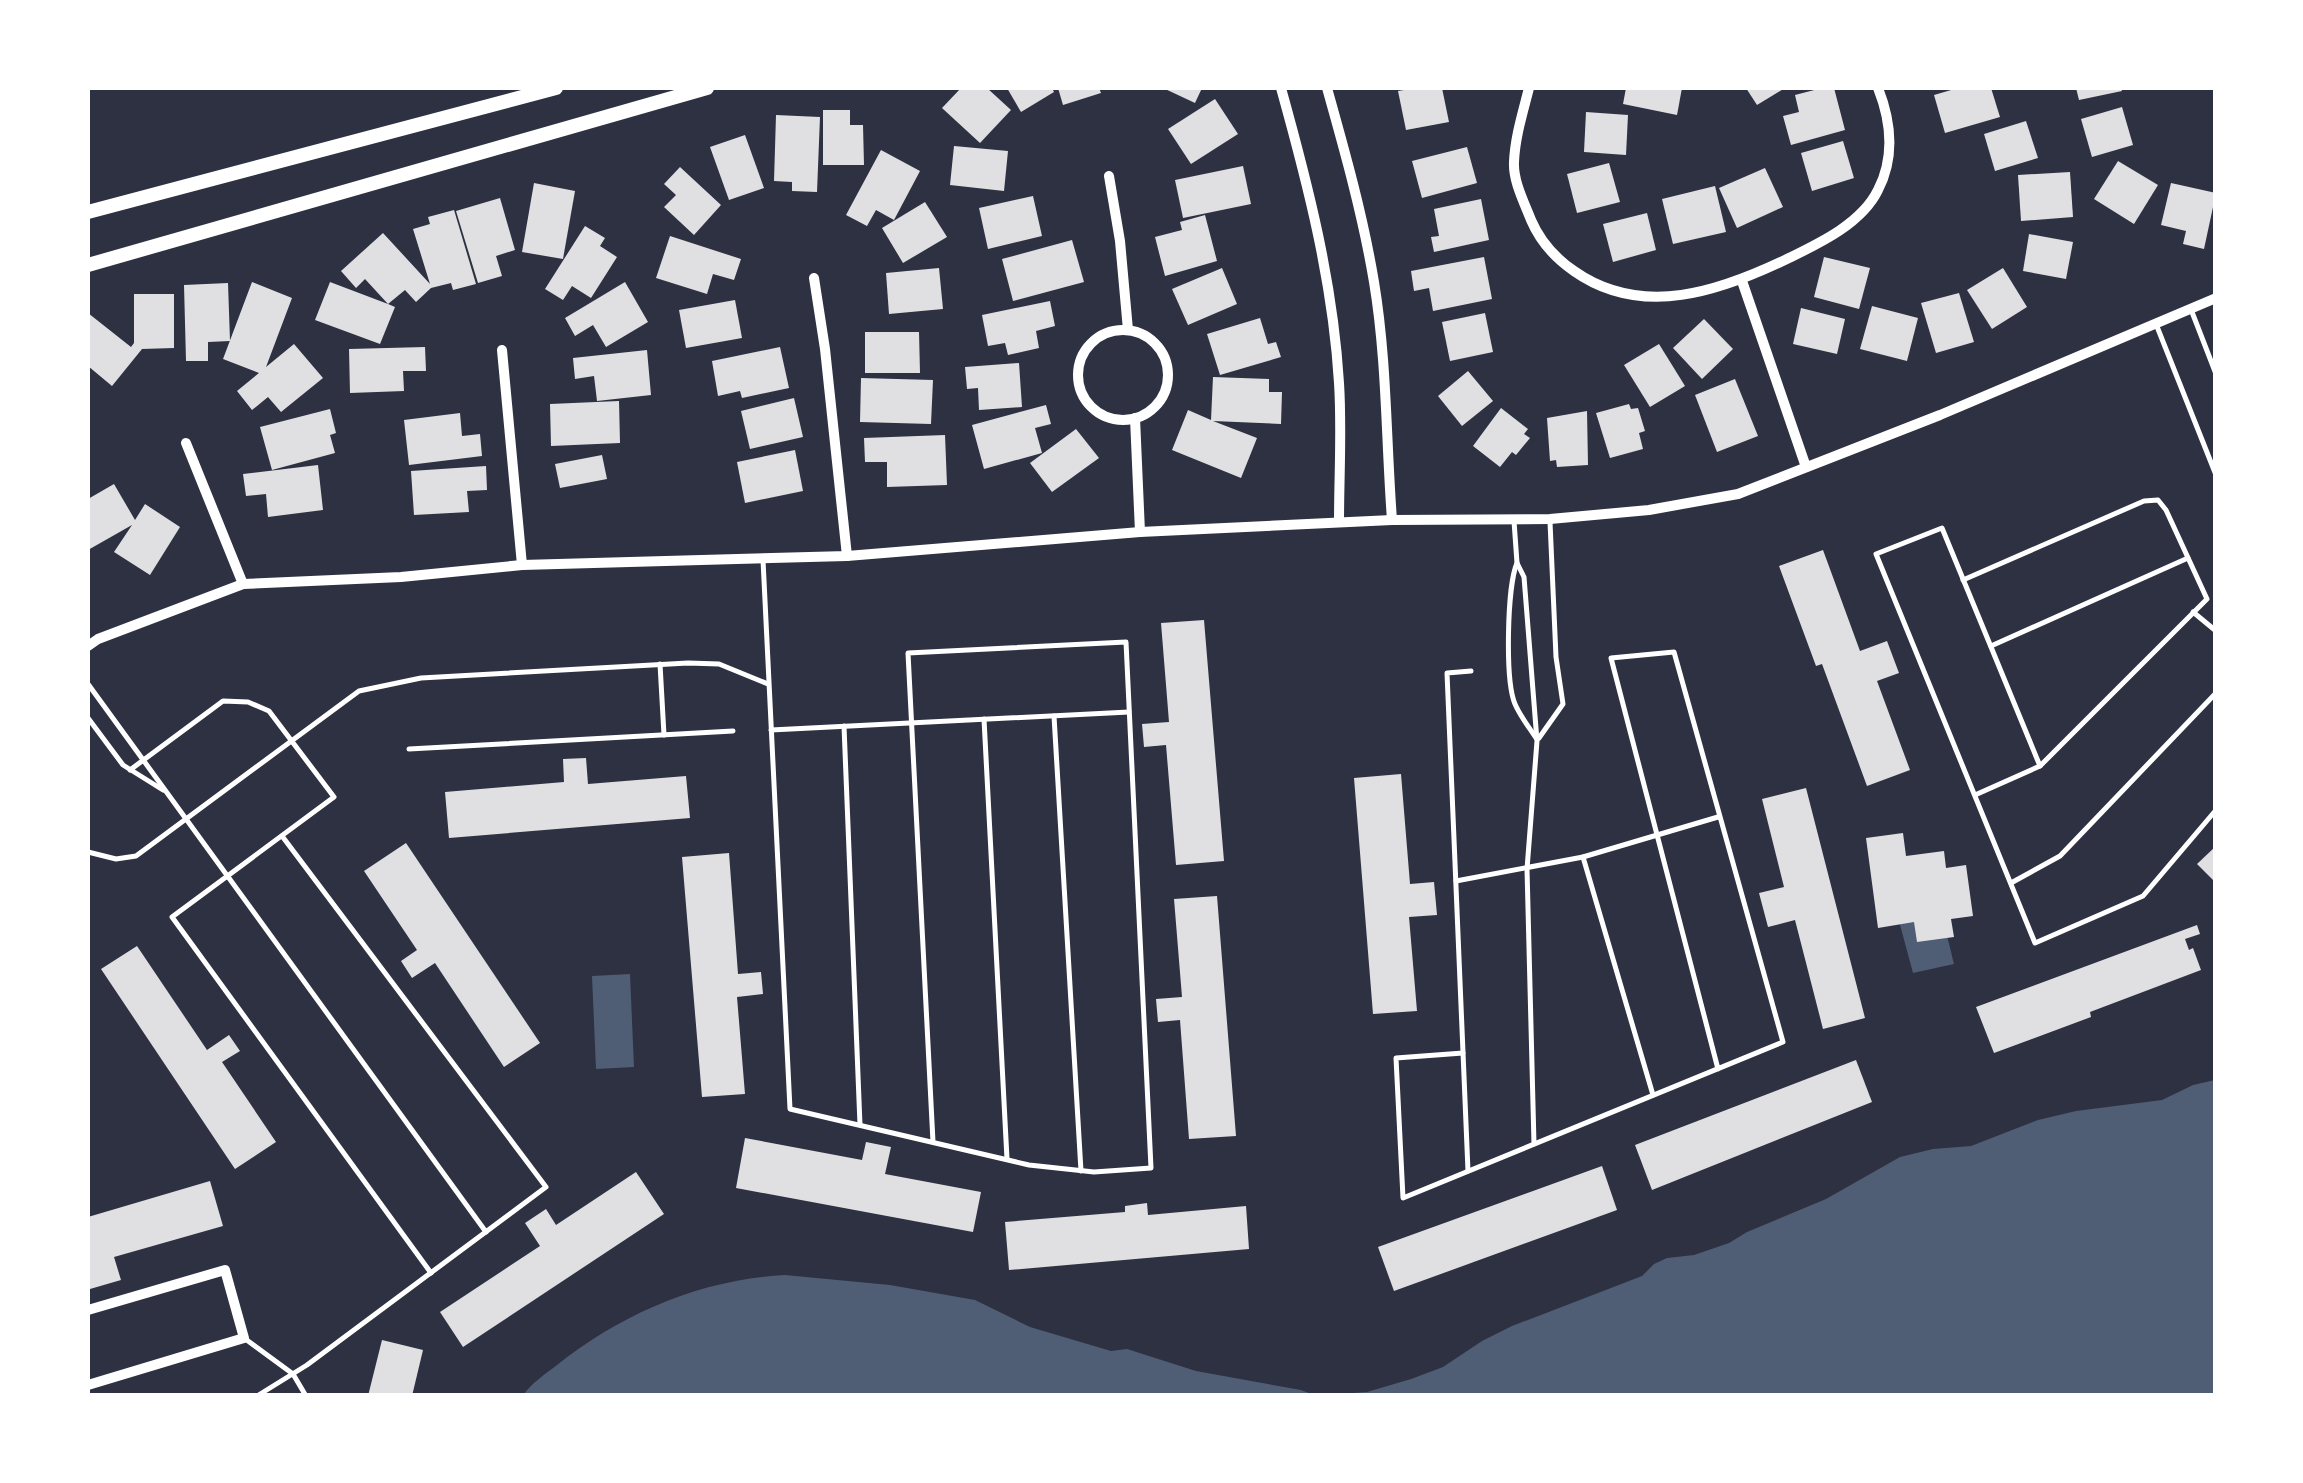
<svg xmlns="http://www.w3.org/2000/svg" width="2303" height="1483" viewBox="0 0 2303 1483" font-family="'Public Sans',sans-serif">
<rect width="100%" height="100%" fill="#2d3142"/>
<g fill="#4f5d75">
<path d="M1938 899 1954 964 1913 973 1896 910Z"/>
<path d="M630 974 634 1067 596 1069 592 976Z"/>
<path d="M2215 1080V1395H1322L1367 1392 1411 1379 1443 1367 1482 1341 1512 1326 1642 1276 1654 1264 1667 1258 1694 1255 1729 1243 1747 1232 1826 1199 1900 1157 1933 1149 1971 1146 2038 1120 2076 1111 2162 1100 2193 1085Z"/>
<path d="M785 1275 890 1285 975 1300 1030 1327 1111 1351 1127 1349 1196 1371 1301 1390 1314 1395H523C532 1383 545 1374 557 1365 622 1313 702 1279 785 1275Z"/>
</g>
<g fill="#e0e0e3">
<path d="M961 88H987L1011 110 980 143 942 108Z"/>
<path d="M1007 88H1052L1054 92 1021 112Z"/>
<path d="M1058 88H1099L1101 93 1063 105Z"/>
<path d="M1163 88H1202L1195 103Z"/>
<path d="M1416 88H1442L1449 122 1406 130 1398 91Z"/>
<path d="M1626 88H1682L1677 115 1623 104Z"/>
<path d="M1746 88H1785L1757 105Z"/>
<path d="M1822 88H1834L1845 130 1791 145 1783 116 1799 112 1795 95Z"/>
<path d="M1958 88H1991L2000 117 1945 133 1934 95Z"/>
<path d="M2076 88H2121L2122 91 2079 100Z"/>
<path d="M1215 99 1238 134 1191 164 1168 129Z"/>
<path d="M2122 107 2133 145 2092 157 2081 119Z"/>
<path d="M823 110H850V125H863L864 165H823Z"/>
<path d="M1586 112 1628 115 1626 155 1584 152Z"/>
<path d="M776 115 820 117 817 192 792 191V182L774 181Z"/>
<path d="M2026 121 2038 158 1995 171 1984 134Z"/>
<path d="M745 135 764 188 729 200 710 147Z"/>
<path d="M1843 141 1854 178 1812 191 1801 153Z"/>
<path d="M954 146 1008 151 1004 191 950 185Z"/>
<path d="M1467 147 1477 183 1422 198 1412 161Z"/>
<path d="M881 150 920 171 894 220 876 210 867 226 846 215Z"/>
<path d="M2118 161 2158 185 2134 224 2094 199Z"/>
<path d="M1609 163 1620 202 1577 213 1567 174Z"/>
<path d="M1243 166 1251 204 1183 218 1175 180Z"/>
<path d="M680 167 721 205 694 235 664 207 676 195 664 184Z"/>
<path d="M1765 168 1783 207 1737 228 1719 188Z"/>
<path d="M2070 172 2073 217 2021 221 2018 175Z"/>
<path d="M534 183 575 191 563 259 522 252Z"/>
<path d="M2171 183 2216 193 2204 249 2183 244 2186 231 2161 225Z"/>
<path d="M1715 186 1726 232 1673 244 1662 199Z"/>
<path d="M1033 196 1042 236 988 249 979 208Z"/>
<path d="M500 198 515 250 496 256 502 276 478 283 456 211Z"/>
<path d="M1481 199 1489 240 1434 252 1431 237 1439 236 1434 209Z"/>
<path d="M925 202 947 237 903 263 882 228Z"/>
<path d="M454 210 476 284 453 290 451 283 431 288 416 302 405 290 388 304 395 307 380 344 315 320 330 282 388 304 365 279 356 288 341 271 383 233 430 284 413 229 430 224 428 217Z"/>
<path d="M1647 213 1656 250 1613 262 1603 224Z"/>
<path d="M1205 215 1217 261 1165 276 1155 237 1182 230 1180 222Z"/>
<path d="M585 226 605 238 600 246 617 257 591 298 572 286 563 300 545 289Z"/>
<path d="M2029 234 2073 242 2066 279 2023 271Z"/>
<path d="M670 236 741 259 734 280 713 274 707 294 656 278Z"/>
<path d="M1072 240 1084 282 1013 301 1002 259Z"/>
<path d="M1484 257 1492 299 1433 311 1429 288 1414 291 1411 271Z"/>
<path d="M1824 257 1870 268 1859 309 1814 297Z"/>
<path d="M939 268 943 309 889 314 886 273Z"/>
<path d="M1222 268 1237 304 1188 325 1172 289Z"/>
<path d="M2003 268 2027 307 1992 329 1967 290Z"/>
<path d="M252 282 292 298 266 367 294 344 323 378 281 412 268 397 252 410 237 391 259 373 223 359Z"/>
<path d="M625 282 648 322 606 347 593 325 575 336 565 318Z"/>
<path d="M228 283 230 341 208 342V361H186L184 285Z"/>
<path d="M1959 293 1974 342 1936 353 1921 303Z"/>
<path d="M134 294H174V348L142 349 112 386 88 366V313L131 347 134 343Z"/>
<path d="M735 300 742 338 686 348 679 310Z"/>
<path d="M1050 301 1055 326 1036 331 1039 348 1008 355 1005 343 988 346 982 315Z"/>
<path d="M1872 306 1918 318 1907 361 1860 349Z"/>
<path d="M1801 308 1845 319 1837 354 1793 344Z"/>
<path d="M1485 313 1493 352 1450 361 1442 322Z"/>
<path d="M1260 318 1268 344 1276 342 1281 357 1220 375 1207 334Z"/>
<path d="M1704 319 1733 349 1702 379 1673 348Z"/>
<path d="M865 332H919L920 373H865Z"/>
<path d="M1659 344 1685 386 1650 407 1624 365Z"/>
<path d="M425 347 426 371H403L404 391 350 393 349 349Z"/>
<path d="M780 347 789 388 742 398 740 391 718 396 712 361Z"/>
<path d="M647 350 651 395 597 401 594 376 575 379 573 358Z"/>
<path d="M1019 363 1022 407 979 410 978 388 967 389 965 367Z"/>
<path d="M1468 371 1493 401 1462 426 1438 396Z"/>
<path d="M1213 377 1269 379V392H1282L1281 424 1213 421 1257 438 1241 478 1172 450 1188 410 1211 420Z"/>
<path d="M861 378 933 380 931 424 860 422Z"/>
<path d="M1735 379 1758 436 1717 452 1695 395Z"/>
<path d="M794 398 803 437 750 449 741 411Z"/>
<path d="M619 401 620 443 551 446 550 404Z"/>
<path d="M1629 404 1631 409 1638 408 1645 431 1639 433 1643 449 1610 458 1596 413Z"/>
<path d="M1046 405 1051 424 1035 428 1042 453 984 469 972 425Z"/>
<path d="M1501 408 1528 429 1524 434 1530 438 1516 455 1512 452 1500 467 1473 446Z"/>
<path d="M330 409 336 433 330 435 335 453 272 470 260 427Z"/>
<path d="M1587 411 1588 465 1557 467 1556 460 1550 461 1547 418Z"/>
<path d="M460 413 462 436 480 434 482 456 409 465 404 420Z"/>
<path d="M1076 429 1099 458 1052 492 1030 463Z"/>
<path d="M945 435 947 485 887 487V462H865L864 438Z"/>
<path d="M795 450 803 491 745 503 737 462Z"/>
<path d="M602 455 607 479 560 488 555 464Z"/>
<path d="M318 465 323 510 268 517 266 494 246 496 243 474Z"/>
<path d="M486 466 487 490 467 491 469 512 414 515 411 471Z"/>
<path d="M114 484 135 520 145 504 180 527 150 575 114 552 132 525 88 550V499Z"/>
<path d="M1823 550 1860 651 1887 641 1899 673 1877 681 1910 770 1867 786 1822 664 1816 666 1779 566Z"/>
<path d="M1204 620 1224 861 1176 865 1166 745 1144 747 1142 724 1169 722 1161 623Z"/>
<path d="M586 758 588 784 686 776 690 818 449 838 445 792 564 782 563 759Z"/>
<path d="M1401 774 1410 884 1434 882 1437 915 1409 917 1417 1011 1373 1014 1354 778Z"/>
<path d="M1806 788 1865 1018 1823 1029 1795 920 1768 927 1759 893 1784 887 1762 799Z"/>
<path d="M1903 833 1906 856 1944 851 1946 868 1966 865 1973 916 1951 919 1954 937 1917 942 1914 922 1878 928 1866 838Z"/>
<path d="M406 843 540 1043 504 1067 435 963 412 978 401 961 417 950 364 871Z"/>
<path d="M2216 846V883L2197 864Z"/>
<path d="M729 853 738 974 761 972 763 994 737 997 745 1094 702 1097 682 857Z"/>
<path d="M1217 896 1236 1136 1189 1139 1180 1020 1158 1022 1156 999 1182 997 1174 899Z"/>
<path d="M2197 925 2200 934 2185 939 2189 950 2193 948 2201 970 2090 1012 2091 1017 1994 1053 1976 1007Z"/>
<path d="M137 946 207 1050 229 1035 240 1051 222 1062 276 1142 235 1169 101 969Z"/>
<path d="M1856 1060 1872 1102 1652 1190 1635 1145Z"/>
<path d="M745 1138 862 1160 866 1142 891 1147 885 1174 981 1192 973 1232 736 1188Z"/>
<path d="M1602 1166 1617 1210 1394 1291 1378 1247Z"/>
<path d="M636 1172 664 1214 463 1347 440 1312 540 1246 525 1223 546 1209 556 1225Z"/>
<path d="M210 1181 223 1226 114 1257 121 1280 90 1289 88 1217Z"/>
<path d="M1147 1203 1148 1215 1246 1206 1249 1249 1009 1270 1005 1222 1125 1212V1206Z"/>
<path d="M382 1340 423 1350 412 1396H368Z"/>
</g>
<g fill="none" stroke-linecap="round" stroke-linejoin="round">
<g stroke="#fff" stroke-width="5">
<path d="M2192 312 2216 374"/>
<path d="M2156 324 2216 475"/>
<path d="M1514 521 1517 563 1524 577 1537 741 1527 869 1534 1144"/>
<path d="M763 560 790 1109 1029 1165 1094 1172 1151 1168 1126 642 908 653 933 1142"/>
<path d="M1517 563C1507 586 1505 681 1515 704 1520 716 1529 727 1536 738"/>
<path d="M1963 580 2144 501 2158 500 2166 510 2207 599 2040 766 1975 795"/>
<path d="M2193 612 2216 631"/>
<path d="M1991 646 2188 558"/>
<path d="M660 664 664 735"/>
<path d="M88 684 486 1232"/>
<path d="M1054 716 1081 1171"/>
<path d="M88 718 123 765 163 790"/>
<path d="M984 719 1007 1159"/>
<path d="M844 726 860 1125"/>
<path d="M771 730 1129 712"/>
<path d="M1539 738 1563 704 1556 657 1550 522"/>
<path d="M409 749 733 731"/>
<path d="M2040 766 1942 528 1876 554 2035 943 2143 896 2216 810"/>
<path d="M130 770 223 701 248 702 269 711 334 797 172 917 431 1273"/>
<path d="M88 852 116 859 136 856 359 691 421 678 688 663 719 664 768 684"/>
<path d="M1583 857 1653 1095"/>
<path d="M1456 881 1583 857 1718 817"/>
<path d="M2011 883 2060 856 2216 693"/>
<path d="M1463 1053 1396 1058 1403 1198C1530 1145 1657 1094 1783 1042L1674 652 1611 658 1718 1069"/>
<path d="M1468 1171 1447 673 1471 671"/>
<path d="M244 1338 293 1374 306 1396"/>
<path d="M257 1396 307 1365 546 1187 282 836"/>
</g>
<g stroke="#fff" stroke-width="10">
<path d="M1281 88C1308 185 1333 282 1339 383 1342 429 1339 476 1339 522"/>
<path d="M1327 88C1345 152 1363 216 1374 282 1387 360 1386 441 1392 520"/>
<path d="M1529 88C1523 112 1515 137 1514 162 1513 181 1524 202 1531 220 1540 241 1555 258 1574 271 1642 319 1721 291 1789 258 1820 243 1862 223 1878 190 1895 157 1891 121 1878 88"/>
<path d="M1109 176 1120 241 1128 330"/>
<path d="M814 278 825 349 847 556"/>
<path d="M1742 281 1806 467"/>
<circle cx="1123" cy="375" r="45"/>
<path d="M502 350 522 565"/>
<path d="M1135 418 1140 532"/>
<path d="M186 443 243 584"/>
<path d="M88 646 98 639 243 584 401 577 522 565 847 556 1140 532 1392 520 1550 519 1649 510 1738 494 1940 415 2216 298"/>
<path d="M88 1310 225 1270 244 1338 88 1385"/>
</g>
<g stroke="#fff" stroke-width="14">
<path d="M88 212 556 88"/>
<path d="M88 265 707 88"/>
</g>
</g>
<rect width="2303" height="1483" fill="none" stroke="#ffffff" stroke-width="180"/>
</svg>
